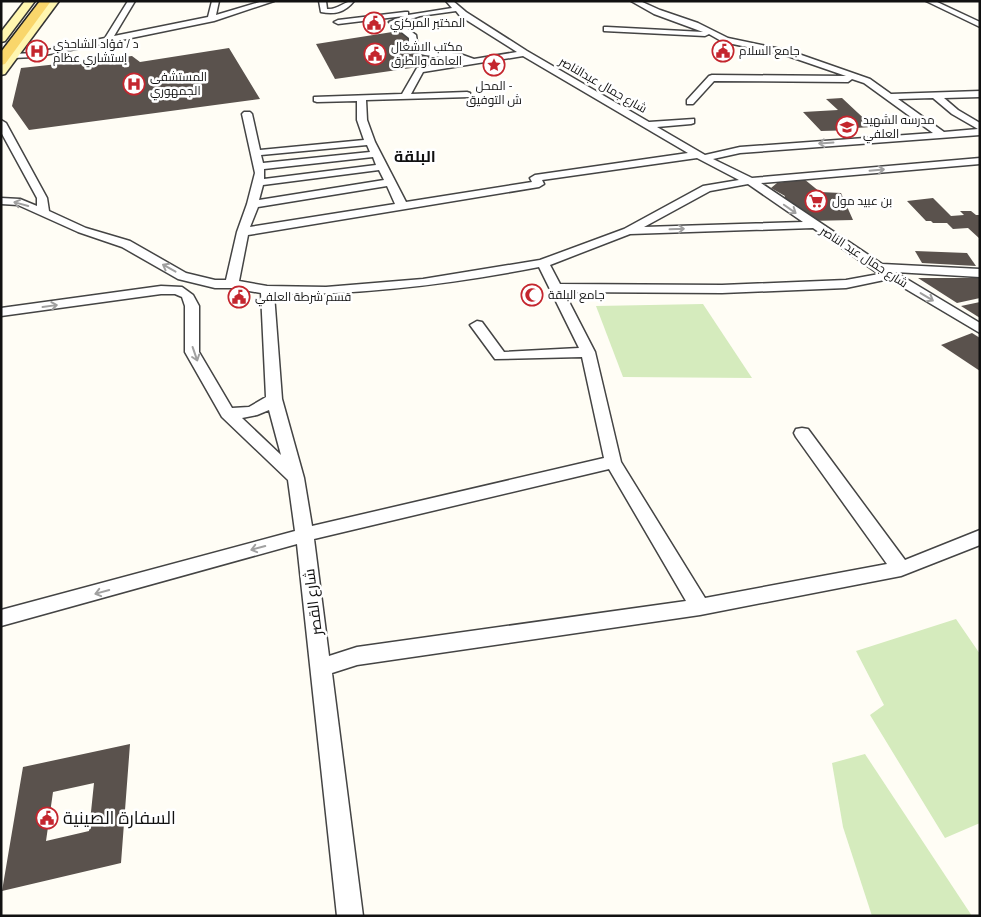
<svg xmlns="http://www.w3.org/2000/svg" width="981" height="917" viewBox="0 0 981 917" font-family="'Zilla Slab',Cairo,serif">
<rect width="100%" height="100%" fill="#fffdf5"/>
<g fill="#d5ebbd">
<path d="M703 304 752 378 623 377 596 306Z"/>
<path d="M956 619 980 654V823L945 838 870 715 884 705 856 651Z"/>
<path d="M865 754 972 916H872L843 827 832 763Z"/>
</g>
<g fill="#5a524d" fill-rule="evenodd">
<path d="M405 30 439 64 335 79 316 44Z"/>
<path d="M229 48 260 99 29 130 12 106 21 68 132 56 140 62Z"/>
<path d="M842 98 873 127 855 128 858 130 821 131 803 112 838 110 826 99Z"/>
<path d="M804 179 820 192 841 193 853 220 809 221 798 212 800 209 783 200 785 196 771 188 777 183Z"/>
<path d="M933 198 951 216 964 215 960 211H971L976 215H980V239L968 228 953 229 947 223H933L931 221H926L907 201Z"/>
<path d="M915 251 967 253 976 266 922 263Z"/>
<path d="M918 278H980V298L957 303Z"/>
<path d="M980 302V318L961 306Z"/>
<path d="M972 333 980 338V371L941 345Z"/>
<path d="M130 744 121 863 2 891 23 767ZM94 783 89 831 46 841 53 792Z"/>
</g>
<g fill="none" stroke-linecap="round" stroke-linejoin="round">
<g stroke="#444" stroke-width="3">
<g id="minor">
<path d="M128 1H135L114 36 208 17 212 1H219L216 15 263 1H274L214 21 107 43 34 57 13 58 9 56 13 54 34 53 105 38Z"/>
<path d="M319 1H326L327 9C338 10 344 1 354 1 345 12 335 15 321 12Z"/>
<path d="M446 1H453L466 12 527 51 649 122 694 119V123L691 124 657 127 705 155 740 147 933 133 864 83 852 79 848 82 714 81 693 104H687V100L709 76 712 75 846 76 785 55 723 42 709 34 705 36 604 31V27H607L703 32 654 14 631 1H640L660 10 698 23 728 38 790 51 870 79 891 94 980 91V97L944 98 958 110 980 123V135L740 153 713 159 752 178 980 158V164L761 183 882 264 980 269V277L895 272 980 323V333L889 279 846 288 722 293 564 292 595 352 621 462 705 598 887 564 796 437 794 433 796 429 802 428 808 429 905 560 980 530V545L901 576 700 615 357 665 332 673 363 916H337L297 544 1 626V610L295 531 288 480 222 417 185 352V306L182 297 175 294H161L1 316V308L161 286 182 287 193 295 199 306V352L232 408 249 407 266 397 261 293 232 288H215L178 279 122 247 78 232 18 205 1 204V198L20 199 37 206V198L1 132V120L6 123 47 198 49 211 86 228 130 241 186 273 215 280H226L237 232 247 204 255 173 242 114 244 112H250L252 114 260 150 364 140 357 120V101L317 102 314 101V97L402 94 417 68 464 60 425 55 405 50 404 48 409 42V38L389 22 404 16 338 24 334 22 338 20 405 12H408V15L452 8ZM456 11 460 16 517 52 474 59 460 54 418 49 413 47 417 42 416 35 399 23 420 16ZM523 56 688 153 535 175 530 178 532 182 406 202 375 142 367 120 366 100 470 97V93L467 92 411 94 423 72ZM933 98 952 114 978 129 944 132 898 99ZM367 145 370 152 263 163 261 155ZM373 157 376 165 264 179V169ZM697 158 739 180 703 186 624 229 540 260 423 279 326 287 267 286 239 281 248 235 539 187 544 184 542 180ZM379 170 384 180 259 200 263 185ZM748 184 803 222 644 227 710 191ZM387 186 395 204 250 227 258 207ZM813 228 879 274 846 280 722 285 560 284 550 265 630 234ZM539 267 579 348 504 352 482 322 477 321 470 325 495 359 582 357 604 458 312 526 304 478 282 399 274 294C364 295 451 284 539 267ZM269 410 281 455 242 418 257 415ZM609 469 686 601 357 647 329 656 314 539Z"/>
<path d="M926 1H935L980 22V27Z"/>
</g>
</g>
<g stroke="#333" stroke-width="3">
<g id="secondary">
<path d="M25 1H35L5 41 1 42V32Z"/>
<path d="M49 1H59L5 74 1 75V64Z"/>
</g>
</g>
<g stroke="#222" stroke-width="3">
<path id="primary" d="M40 1H51L5 64 1 65V52Z"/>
</g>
<use href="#minor" fill="#fff" fill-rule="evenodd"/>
<use href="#secondary" fill="#fff6b0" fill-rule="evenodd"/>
<use href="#primary" fill="#f9d66b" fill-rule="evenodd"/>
</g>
<defs><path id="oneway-shaft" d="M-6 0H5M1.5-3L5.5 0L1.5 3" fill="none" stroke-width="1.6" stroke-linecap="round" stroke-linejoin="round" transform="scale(1.25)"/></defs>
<g stroke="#a0a0a0">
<use href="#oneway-shaft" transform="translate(826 143) rotate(176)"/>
<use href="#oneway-shaft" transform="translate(877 170) rotate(-5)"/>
<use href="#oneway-shaft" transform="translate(21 204) rotate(-165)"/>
<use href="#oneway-shaft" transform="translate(790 209) rotate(35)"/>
<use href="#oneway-shaft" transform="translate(677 229) rotate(-2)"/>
<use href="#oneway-shaft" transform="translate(169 268) rotate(-151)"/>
<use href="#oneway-shaft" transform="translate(927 297) rotate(31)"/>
<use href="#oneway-shaft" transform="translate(50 306) rotate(-8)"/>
<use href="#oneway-shaft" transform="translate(195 354) rotate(71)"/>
<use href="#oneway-shaft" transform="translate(258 548) rotate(165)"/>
<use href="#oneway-shaft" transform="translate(102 592) rotate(165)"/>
</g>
<defs>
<g id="civic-ring" transform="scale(1.125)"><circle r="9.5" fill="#fff" stroke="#c4262e" stroke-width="1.5"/><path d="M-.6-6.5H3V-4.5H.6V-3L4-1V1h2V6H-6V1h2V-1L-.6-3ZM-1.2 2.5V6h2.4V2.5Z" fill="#c4262e"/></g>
<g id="hospital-ring" transform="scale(1.125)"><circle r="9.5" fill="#fff" stroke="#c4262e" stroke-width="1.5"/><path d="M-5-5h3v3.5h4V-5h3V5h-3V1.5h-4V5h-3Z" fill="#c4262e"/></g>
<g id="sight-ring" transform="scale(1.125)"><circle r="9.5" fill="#fff" stroke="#c4262e" stroke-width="1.5"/><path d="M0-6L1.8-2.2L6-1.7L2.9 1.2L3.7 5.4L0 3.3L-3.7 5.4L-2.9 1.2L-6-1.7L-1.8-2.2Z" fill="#c4262e"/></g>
<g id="school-ring" transform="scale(1.125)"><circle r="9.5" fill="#fff" stroke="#c4262e" stroke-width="1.5"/><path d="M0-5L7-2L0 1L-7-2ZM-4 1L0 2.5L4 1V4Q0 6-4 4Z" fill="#c4262e"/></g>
<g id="supermarket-ring" transform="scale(1.125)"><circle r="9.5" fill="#fff" stroke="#c4262e" stroke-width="1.5"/><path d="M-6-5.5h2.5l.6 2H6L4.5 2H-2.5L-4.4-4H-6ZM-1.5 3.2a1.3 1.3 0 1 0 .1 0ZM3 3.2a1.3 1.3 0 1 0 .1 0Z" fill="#c4262e"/></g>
<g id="mosque-ring" transform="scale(1.125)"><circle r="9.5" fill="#fff" stroke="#c4262e" stroke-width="1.5"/><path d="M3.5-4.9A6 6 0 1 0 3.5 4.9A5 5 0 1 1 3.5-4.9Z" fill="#c4262e"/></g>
</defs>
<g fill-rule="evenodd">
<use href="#civic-ring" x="374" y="23"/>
<use href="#hospital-ring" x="37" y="51"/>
<use href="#civic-ring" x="723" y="51"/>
<use href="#civic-ring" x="375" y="54"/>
<use href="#sight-ring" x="494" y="65"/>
<use href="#hospital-ring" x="134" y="84"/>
<use href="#school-ring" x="847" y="127"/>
<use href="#supermarket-ring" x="816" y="201"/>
<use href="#mosque-ring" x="532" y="295"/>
<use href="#civic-ring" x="239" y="297"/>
<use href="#civic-ring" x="47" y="818"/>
</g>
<g text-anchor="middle" stroke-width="5" stroke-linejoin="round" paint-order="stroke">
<g font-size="12" fill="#111" stroke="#fff" text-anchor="start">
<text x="390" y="27">المختبر المركزي</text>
<text x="53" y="48">د / فؤاد الشاحذي<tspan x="53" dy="14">إستشاري عظام</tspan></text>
<text x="391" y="51">مكتب الاشغال<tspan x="391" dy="14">العامة والطرق</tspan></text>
<text x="739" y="55">جامع السلام</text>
<text x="150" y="81">المستشفى<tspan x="150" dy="14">الجمهوري</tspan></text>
<text x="494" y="90" text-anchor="middle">المحل -<tspan x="494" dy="14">ش التوفيق</tspan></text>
<text x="863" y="124">مدرسه الشهيد<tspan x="863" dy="14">العلفي</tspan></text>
<text x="832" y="205">بن عبيد مول</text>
<text x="548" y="299">جامع البلقة</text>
<text x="255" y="301">قسم شرطة العلفي</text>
</g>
<g font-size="12" fill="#111" stroke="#fff">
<text transform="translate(603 85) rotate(30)" y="4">شارع جمال عبدالناصر</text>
<text transform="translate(864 257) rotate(33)" y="4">شارع جمال عبد الناصر</text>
</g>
<g font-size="15" fill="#111" stroke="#fff">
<text transform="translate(313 602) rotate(-97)" y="5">شارع القصر</text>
</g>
<g font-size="16" font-weight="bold" fill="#111" stroke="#fff">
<text x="415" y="162">البلقة</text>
</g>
<g font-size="18" fill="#111" stroke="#fff" text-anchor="start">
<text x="63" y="824">السفارة الصينية</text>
</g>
</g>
<rect width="981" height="917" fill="none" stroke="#111111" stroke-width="5"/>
</svg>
